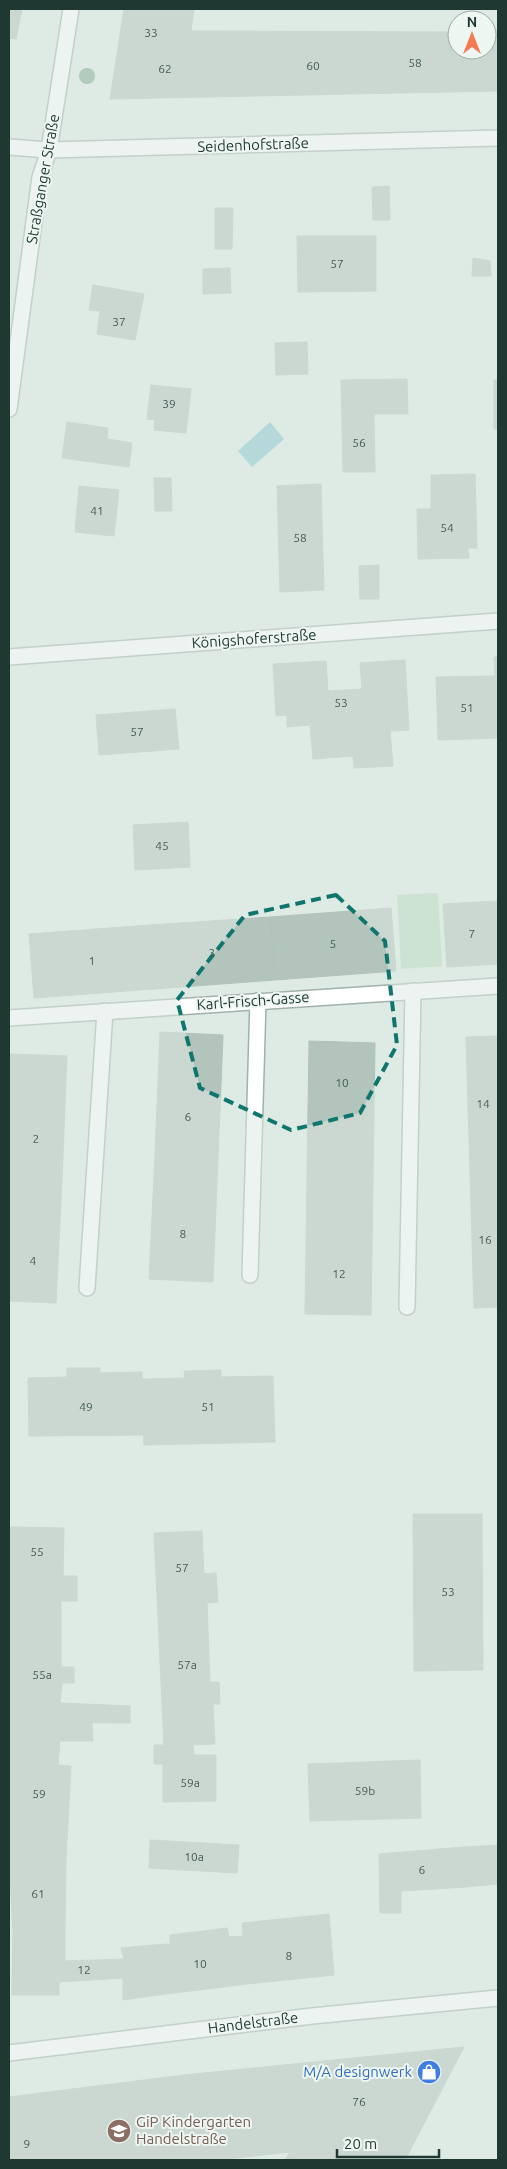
<svg xmlns="http://www.w3.org/2000/svg" width="507" height="2169" viewBox="0 0 507 2169" font-family="Ubuntu,sans-serif">
<rect width="100%" height="100%" fill="#deeae4"/>
<path fill="#b6dcc0" d="M438 893 442 966 401 969 397 895Z"/>
<path fill="#84c4d0" d="M270 422 284 439 252 467 238 451Z"/>
<g fill="#b3c4bd" stroke="#b0c3bb">
<path d="M9 9H22L16 39 9 38Z"/>
<path d="M124 9H194L191 31 457 32V50H487V31L498 30V91L110 99Z"/>
<path d="M389 186 390 220H373L372 187Z"/>
<path d="M215 208H233L232 249H215Z"/>
<path d="M297 236H376V291L298 292Z"/>
<path d="M473 258 490 261 491 276H472Z"/>
<path d="M230 268 231 293 203 294V269Z"/>
<path d="M93 285 144 294 135 340 97 334 100 311 89 310Z"/>
<path d="M307 342 308 374 276 375 275 343Z"/>
<path d="M407 379 408 414H374L375 472H343L341 380Z"/>
<rect x="494" y="380" width="4" height="49"/>
<path d="M151 385 191 389 186 433 154 430 155 420 147 419Z"/>
<path d="M67 422 108 428 107 439 132 443 129 467 62 458Z"/>
<path d="M475 474 477 548H468L469 558 418 559 417 509H431V475Z"/>
<path d="M154 478H171L172 511H155Z"/>
<path d="M321 484 324 590 280 592 277 486Z"/>
<path d="M79 486 119 490 114 536 75 532Z"/>
<path d="M379 565V599H360L359 566Z"/>
<path d="M494 657H498V738L438 740 436 677 495 676Z"/>
<path d="M405 660 409 730 390 731 393 766 354 768 353 756 313 759 310 725 287 727V715L276 716 273 664 326 661 328 691 362 689 360 663Z"/>
<path d="M175 709 179 749 99 755 96 715Z"/>
<path d="M188 822 190 867 135 870 133 825Z"/>
<path d="M498 901V964L447 967 443 904Z"/>
<path d="M391 908 396 971 275 980 270 917Z"/>
<path d="M270 917 275 980 154 989 150 925Z"/>
<path d="M150 925 154 989 34 998 29 934Z"/>
<path d="M160 1032 223 1035 218 1158 155 1156Z"/>
<path d="M498 1036V1171L470 1172 466 1037Z"/>
<path d="M309 1041 375 1043 373 1179 307 1177Z"/>
<path d="M9 1054 67 1056 62 1180 9 1177Z"/>
<path d="M155 1156 218 1158 213 1282 149 1279Z"/>
<path d="M498 1171V1307L474 1308 470 1172Z"/>
<path d="M9 1177 62 1180 56 1303 9 1301Z"/>
<path d="M307 1177 373 1179 371 1315 305 1314Z"/>
<path d="M67 1368H100V1373L142 1372 143 1435 29 1436 28 1378 67 1377Z"/>
<path d="M221 1370V1377L273 1376 275 1442 144 1445 142 1379 185 1378 184 1371Z"/>
<path d="M413 1514H482L483 1670 414 1671Z"/>
<path d="M9 1527 64 1528 63 1576H77V1601H61V1623H9Z"/>
<path d="M202 1531 204 1574 216 1573 218 1602 207 1603 210 1682H219L220 1704H213L215 1744 164 1746 154 1533Z"/>
<path d="M9 1623H61V1667H74V1683H62L60 1703 130 1706V1723L9 1722Z"/>
<path d="M9 1722 92 1723 93 1741H60L58 1765 71 1766 66 1859 9 1858Z"/>
<path d="M154 1745H193L194 1755H216V1801L163 1802V1764H154Z"/>
<path d="M420 1760 421 1818 310 1821 308 1764Z"/>
<path d="M150 1840 239 1845 237 1873 149 1868Z"/>
<path d="M498 1845V1884L466 1887 464 1847Z"/>
<path d="M464 1847 466 1887 401 1891V1913H380L379 1854Z"/>
<path d="M9 1858 66 1859 65 1929 13 1930Z"/>
<path d="M329 1914 334 1975 247 1984 242 1923Z"/>
<path d="M227 1928 229 1937 244 1936 247 1984 158 1995 153 1945 170 1944V1935Z"/>
<path d="M65 1929V1961L124 1959 121 1948 153 1945 158 1995 123 2000V1978L59 1982V1995H12L13 1930Z"/>
<path d="M464 2047 405 2160H285L290 2152 218 2160H9V2097L184 2075Z"/>
</g>
<g fill="none" stroke-linecap="round" stroke-linejoin="round">
<g stroke="#a1b1ab" stroke-width="18">
<g id="lane">
<path d="M250 1275 258 1001"/>
<path d="M87 1288 105 1011"/>
<path d="M407 1307 413 991"/>
</g>
</g>
<g stroke="#a1b1ab" stroke-width="18">
<g id="street">
<path d="M9 147 49 150 498 138"/>
<path d="M9 409 40 177 49 150 71 9"/>
<path d="M9 657 498 621"/>
<path d="M9 1018 498 986"/>
<path d="M9 2053 312 2016 498 1998"/>
</g>
</g>
<use href="#lane" stroke="#fff" stroke-width="15"/>
<use href="#street" stroke="#fff" stroke-width="15"/>
</g>
<circle fill="#7aa78d" cx="87" cy="76" r="8"/>
<path d="M0 0H507V2169H0ZM336 895 385 941 397 1045 360 1113 291 1130 200 1088 177 1000 245 915Z" fill="#deeae4" fill-opacity=".55" fill-rule="evenodd"/>
<path fill="none" stroke="#0f766e" stroke-width="4" stroke-dasharray="10 6" stroke-linejoin="round" d="M336 895 385 941 397 1045 360 1113 291 1130 200 1088 177 1000 245 915Z"/>
<defs>
<g id="shop-disc" transform="scale(1.25)"><circle r="9.5" fill="#3f7fe0" stroke="#eef6f2"/><path d="M-5-2.5h2.3a2.7 3.5 0 0 1 5.4 0H5L5.5 6h-11ZM-1.5-2.5h3a1.5 2.3 0 0 0-3 0Z" fill="#fff"/></g>
<g id="school-disc" transform="scale(1.25)"><circle r="9.5" fill="#8d6e63" stroke="#eef6f2"/><path d="M0-5L7-2L0 1L-7-2ZM-4 1L0 2.5L4 1V4Q0 6-4 4Z" fill="#fff"/></g>
</defs>
<g fill-rule="evenodd">
<use href="#shop-disc" x="429" y="2072"/>
<use href="#school-disc" x="119" y="2131"/>
</g>
<g text-anchor="middle" stroke-width="4" stroke-linejoin="round" paint-order="stroke">
<g font-size="12" fill="#445c55">
<text x="151" y="37">33</text>
<text x="415" y="67">58</text>
<text x="313" y="70">60</text>
<text x="165" y="73">62</text>
<text x="337" y="268">57</text>
<text x="119" y="326">37</text>
<text x="169" y="408">39</text>
<text x="359" y="447">56</text>
<text x="97" y="515">41</text>
<text x="447" y="532">54</text>
<text x="300" y="542">58</text>
<text x="341" y="707">53</text>
<text x="467" y="712">51</text>
<text x="137" y="736">57</text>
<text x="162" y="850">45</text>
<text x="472" y="938">7</text>
<text x="333" y="948">5</text>
<text x="212" y="957">3</text>
<text x="92" y="965">1</text>
<text x="342" y="1087">10</text>
<text x="483" y="1108">14</text>
<text x="188" y="1121">6</text>
<text x="36" y="1143">2</text>
<text x="183" y="1238">8</text>
<text x="485" y="1244">16</text>
<text x="33" y="1265">4</text>
<text x="339" y="1278">12</text>
<text x="86" y="1411">49</text>
<text x="208" y="1411">51</text>
<text x="37" y="1556">55</text>
<text x="182" y="1572">57</text>
<text x="448" y="1596">53</text>
<text x="187" y="1669">57a</text>
<text x="42" y="1679">55a</text>
<text x="190" y="1787">59a</text>
<text x="365" y="1795">59b</text>
<text x="39" y="1798">59</text>
<text x="194" y="1861">10a</text>
<text x="422" y="1874">6</text>
<text x="38" y="1898">61</text>
<text x="289" y="1960">8</text>
<text x="200" y="1968">10</text>
<text x="84" y="1974">12</text>
<text x="359" y="2106">76</text>
<text x="27" y="2148">9</text>
</g>
<g font-size="15" fill="#1f3932" stroke="#eef6f2">
<text transform="translate(253 145) rotate(-2)" y="5">Seidenhofstraße</text>
<text transform="translate(43 179) rotate(-80)" y="5">Straßganger Straße</text>
<text transform="translate(254 639) rotate(-4)" y="5">Königshoferstraße</text>
<text transform="translate(253 1001) rotate(-4)" y="5">Karl-Frisch-Gasse</text>
<text transform="translate(253 2023) rotate(-7)" y="5">Handelstraße</text>
</g>
<g font-size="15" fill="#366cbe" stroke="#eef6f2" text-anchor="end">
<text x="412" y="2077">M/A designwerk</text>
</g>
<g font-size="15" fill="#785e54" stroke="#eef6f2" text-anchor="start">
<text x="136" y="2127">GiP Kindergarten<tspan x="136" dy="17">Handelstraße</tspan></text>
</g>
</g>
<rect width="507" height="2169" fill="none" stroke="#1f3932" stroke-width="20"/>
<g transform="translate(472 35)"><circle r="24" fill="#eef6f2" stroke="#9baaa5"/>
<path d="M0-4L9 19L0 12L-9 19Z" fill="#f47a52"/>
<text y="-8" font-size="14" font-weight="bold" text-anchor="middle" fill="#1f3932">N</text>
</g>
<path d="M337 2149v8h102v-8" fill="none" stroke="#1f3932" stroke-width="2.5"/>
<text x="344" y="2149" font-size="15" fill="#1f3932" stroke="#eef6f2" stroke-width="4" paint-order="stroke">20 m</text>
</svg>
